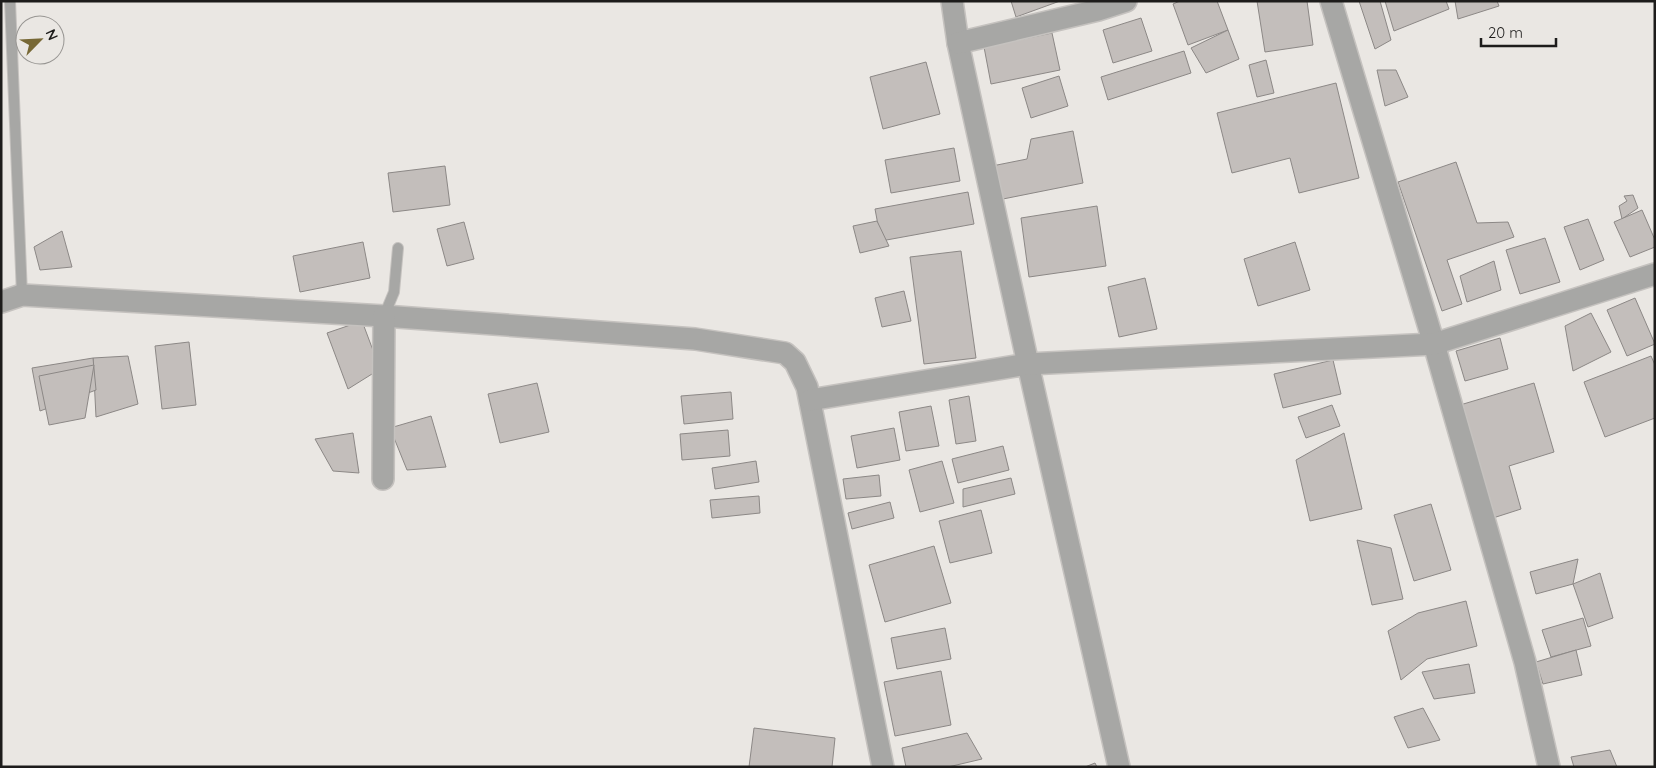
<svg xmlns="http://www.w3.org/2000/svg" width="1656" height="768" viewBox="0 0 1656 768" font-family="Quicksand,sans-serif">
<rect width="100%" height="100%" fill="#eae7e3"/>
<g fill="#c3bebb" stroke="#8c8886">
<path d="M1011 1H1060L1016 17Z"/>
<path d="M1180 1H1217L1228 30 1188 45 1173 4Z"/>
<path d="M1257 1H1307L1313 45 1265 52Z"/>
<path d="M1359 1H1380L1391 40 1375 49Z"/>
<path d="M1385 1H1446L1449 9 1394 31Z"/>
<path d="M1455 1H1497L1499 6 1458 19Z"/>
<path d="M1141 18 1152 51 1113 63 1103 30Z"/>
<path d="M1228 30 1239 59 1206 73 1191 48Z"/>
<path d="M1052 33 1060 70 991 84 984 47Z"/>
<path d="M1184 51 1191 73 1108 100 1101 77Z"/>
<path d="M1266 60 1274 93 1257 97 1249 65Z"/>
<path d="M926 62 940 114 883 129 870 77Z"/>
<path d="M1377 70H1396L1408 97 1385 106Z"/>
<path d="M1059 76 1068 106 1031 118 1022 88Z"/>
<path d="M1336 83 1359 178 1299 193 1290 158 1232 173 1217 113Z"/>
<path d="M1073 131 1083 183 998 200 992 166 1027 159 1031 139Z"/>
<path d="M954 148 960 181 891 193 885 160Z"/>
<path d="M1456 162 1477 223 1508 222 1514 237 1447 260 1462 304 1442 311 1398 182Z"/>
<path d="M445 166 450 205 393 212 388 173Z"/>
<path d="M968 192 974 224 881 241 875 209Z"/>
<path d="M1633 195 1638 208 1622 219 1619 206 1627 201 1624 196Z"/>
<path d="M1097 206 1106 266 1029 277 1021 218Z"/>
<path d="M1642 210 1655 240V247L1630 257 1614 222Z"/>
<path d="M1588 219 1604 260 1580 270 1564 227Z"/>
<path d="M877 221 889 246 860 253 853 226Z"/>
<path d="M464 222 474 259 447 266 437 229Z"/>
<path d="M62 231 72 267 40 270 34 247Z"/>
<path d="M1545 238 1560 282 1520 294 1506 250Z"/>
<path d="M363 242 370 278 300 292 293 256Z"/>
<path d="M1295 242 1310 290 1258 306 1244 259Z"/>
<path d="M961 251 976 358 924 364 910 257Z"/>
<path d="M1494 261 1501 290 1467 302 1460 276Z"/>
<path d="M1145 278 1157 329 1119 337 1108 287Z"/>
<path d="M904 291 911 321 882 327 875 298Z"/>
<path d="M1635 298 1655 344 1627 356 1607 310Z"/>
<path d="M1591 313 1611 352 1573 371 1565 326Z"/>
<path d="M362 321 380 369 348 389 327 333Z"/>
<path d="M1500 338 1508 369 1465 381 1456 351Z"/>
<path d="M189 342 196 405 162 409 155 346Z"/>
<path d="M128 356 138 404 96 417 93 358Z"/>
<path d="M1651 356 1655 365V418L1605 437 1584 382Z"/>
<path d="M93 358 96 390 40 411 32 368Z"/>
<path d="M1333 360 1341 394 1283 408 1274 374Z"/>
<path d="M94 365 85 418 49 425 39 376Z"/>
<path d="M537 383 549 432 500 443 488 394Z"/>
<path d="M1534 383 1554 452 1509 466 1521 509 1493 518 1460 405Z"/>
<path d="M731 392 733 419 684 424 681 396Z"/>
<path d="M969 396 976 441 956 444 949 400Z"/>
<path d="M1332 405 1340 426 1306 438 1298 417Z"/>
<path d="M931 406 939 446 906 451 899 412Z"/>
<path d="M431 416 446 467 407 470 390 428Z"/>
<path d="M894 428 900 460 857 468 851 436Z"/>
<path d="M728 430 730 456 682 460 680 434Z"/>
<path d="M353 433 359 473 333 471 315 439Z"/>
<path d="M1344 433 1362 509 1310 521 1296 460Z"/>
<path d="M1003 446 1009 470 958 483 952 459Z"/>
<path d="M756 461 759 482 715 489 712 468Z"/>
<path d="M942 461 954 503 920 512 909 470Z"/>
<path d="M879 475 881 496 846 499 843 479Z"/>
<path d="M1011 478 1015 494 963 507V489Z"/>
<path d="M759 496 760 513 712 518 710 500Z"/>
<path d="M890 502 894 518 852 529 848 513Z"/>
<path d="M1431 504 1451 570 1414 581 1394 515Z"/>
<path d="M981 510 992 553 950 563 939 521Z"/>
<path d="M1357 540 1391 548 1403 599 1372 605Z"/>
<path d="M934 546 951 603 885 622 869 565Z"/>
<path d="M1578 559 1573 584 1536 594 1530 572Z"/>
<path d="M1600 573 1613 618 1588 627 1573 584Z"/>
<path d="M1466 601 1477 646 1427 659 1401 680 1388 631 1418 613Z"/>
<path d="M1583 618 1591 646 1551 657 1542 630Z"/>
<path d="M945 628 951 659 897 669 891 638Z"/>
<path d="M1576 650 1582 675 1543 684 1536 662Z"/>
<path d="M1469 664 1475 693 1434 699 1422 672Z"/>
<path d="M941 671 951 725 895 736 884 682Z"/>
<path d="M1423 708 1440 740 1408 748 1394 717Z"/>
<path d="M754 728 835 738 832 767H749Z"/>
<path d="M967 733 982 759 948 767H906L902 748Z"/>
<path d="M1610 750 1617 767H1574L1571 757Z"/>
<path d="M1095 763 1097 767H1085Z"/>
</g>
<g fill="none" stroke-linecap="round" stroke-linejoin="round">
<g stroke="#c5c2bf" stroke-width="12">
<g id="lane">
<path d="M10 1 22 295"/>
<path d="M384 316 394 292 398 248"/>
</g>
</g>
<g stroke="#c5c2bf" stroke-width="24">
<g id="street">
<path d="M952 1 958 43 1028 364 1119 767"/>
<path d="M1331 1 1434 344 1525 662 1549 767"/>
<path d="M958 43 1098 10 1126 1"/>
<path d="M1 302 22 295 384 316 695 339 785 353 795 362 807 387 883 767"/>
<path d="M810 400 1028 364 1434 344 1655 274"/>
<path d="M383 479 384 316"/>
</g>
</g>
<use href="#lane" stroke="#a7a7a5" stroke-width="10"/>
<use href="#street" stroke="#a7a7a5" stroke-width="21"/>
</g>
<rect width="1656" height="768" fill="none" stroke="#1d1c1b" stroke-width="5"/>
<g transform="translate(40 40) rotate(66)"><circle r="24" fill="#eae7e3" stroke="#989693"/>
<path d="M0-4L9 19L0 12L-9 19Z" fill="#776835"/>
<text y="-8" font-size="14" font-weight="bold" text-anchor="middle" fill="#1d1c1b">N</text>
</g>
<path d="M1481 38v8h75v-8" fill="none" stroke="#1d1c1b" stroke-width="2.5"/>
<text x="1488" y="38" font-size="15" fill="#1d1c1b" stroke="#eae7e3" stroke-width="4" paint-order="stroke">20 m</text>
</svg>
